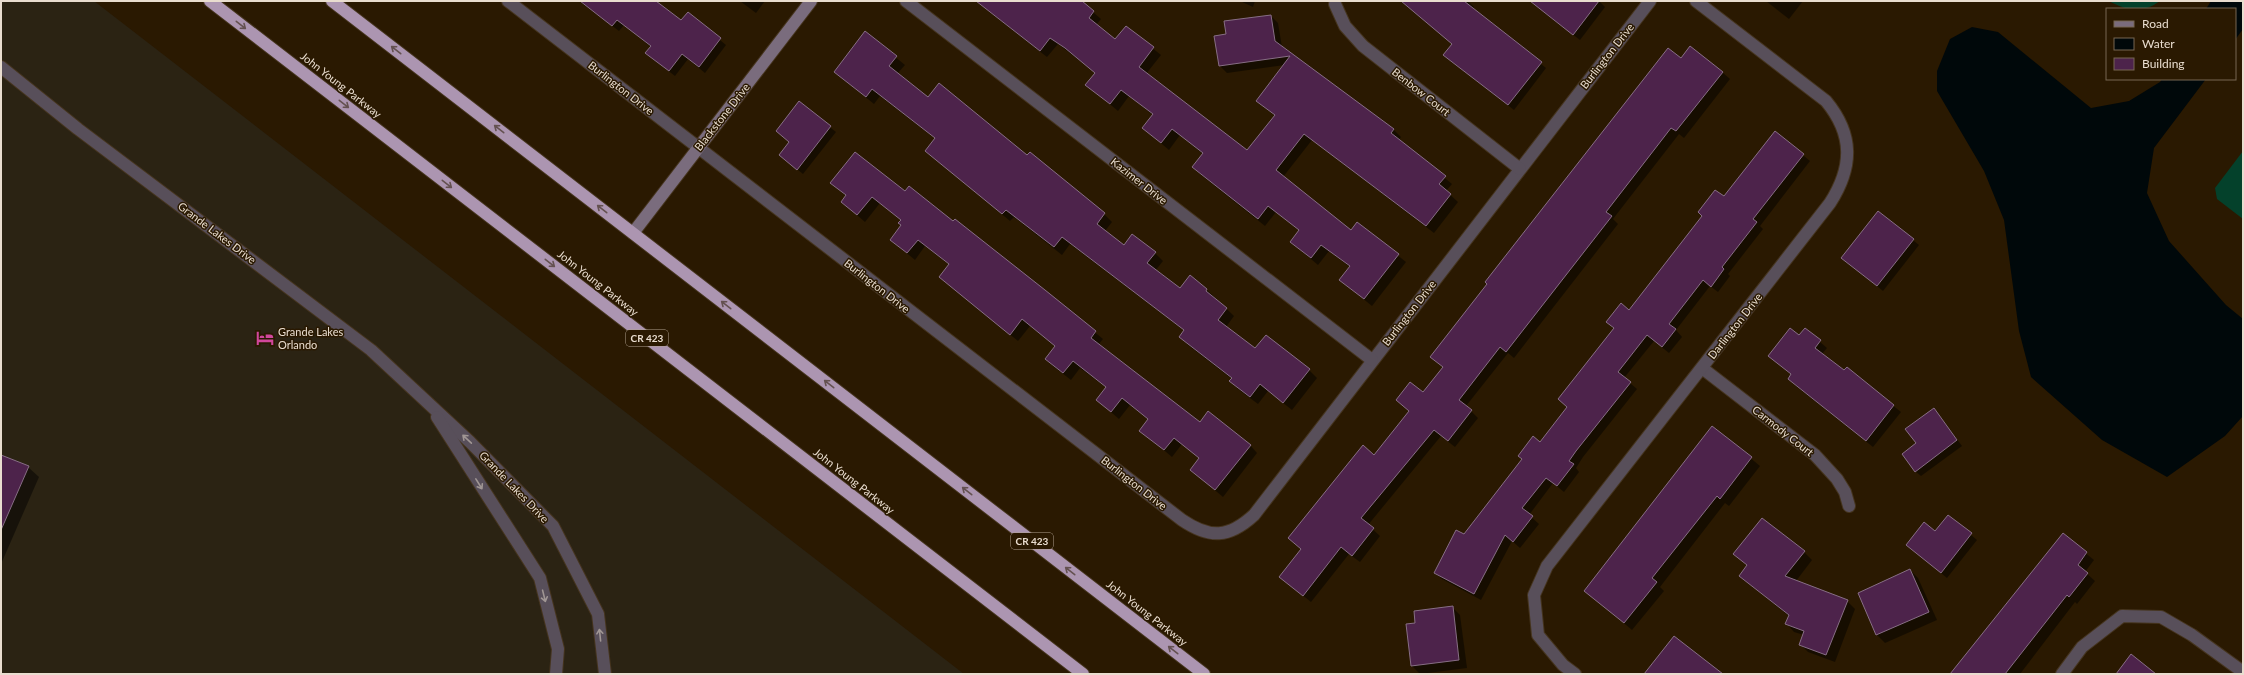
<svg xmlns="http://www.w3.org/2000/svg" width="2244" height="675" viewBox="0 0 2244 675" font-family="Lato,sans-serif">
<rect width="100%" height="100%" fill="#2a1901"/>
<path fill="#2b2313" d="M1 1H94L964 674H1Z"/>
<g fill="#04412b">
<path d="M2109 1H2160C2142 14 2127 11 2109 1Z"/>
<path d="M2243 151V219L2217 199 2215 188Z"/>
</g>
<g fill="#00080a">
<path d="M2211 1H2243V29L2235 40V9H2206Z"/>
<path d="M1972 27 1998 32 2091 108 2129 101 2160 82 2162 79H2206L2154 148 2147 193 2169 241 2226 305 2243 319V416L2225 436 2167 477 2102 440 2031 377 2019 331 2004 220 1984 171 1937 91V71L1950 39Z"/>
</g>
<g fill="#0007">
<path d="M579 1H655L682 22 688 14 726 45 705 73 688 59 675 76 653 59 651 47 624 25 619 31Z"/>
<path d="M740 1H765L756 13Z"/>
<path d="M987 1H1080L1101 19 1096 25 1116 41 1126 27 1161 55 1146 74 1247 151 1275 116 1257 101 1285 65 1227 73 1220 66 1215 36 1227 35 1271 16 1278 23 1282 47 1394 130 1401 137 1399 140 1452 184 1446 191 1458 202 1434 233 1312 140 1283 177 1351 232 1357 223 1406 262 1372 306 1340 280 1350 267 1329 251 1318 265 1291 242 1300 231 1276 212 1265 226 1200 174 1193 166 1203 154 1180 135 1169 150 1143 128 1153 115 1129 96 1118 111 1087 85 1096 73 1058 44 1047 57 991 13 984 6Z"/>
<path d="M1240 1H1255L1253 7Z"/>
<path d="M1401 1H1468L1474 7 1472 9 1546 68 1514 110 1450 60 1444 55 1453 44Z"/>
<path d="M1538 1H1599L1605 7 1580 40 1546 14 1539 7Z"/>
<path d="M1766 1H1803L1789 19Z"/>
<path d="M866 33 905 65 897 74 928 98 1027 156 1030 153 1104 214 1112 222 1105 231 1124 246 1155 253 1163 261 1155 271 1180 290 1190 277 1207 290 1234 316 1226 327 1255 350 1309 370 1317 378 1292 410 1268 391 1258 404 1238 389 1231 381 1232 379 1188 345 1181 337 1185 331 1070 244 1062 255 1014 217 1010 221 926 151 936 139 880 96 874 104 843 79 835 72Z"/>
<path d="M1681 60 1722 72 1730 79 1684 138 1679 134 1644 179 1613 219 1618 224 1514 358 1508 353 1466 406 1478 418 1455 447 1441 436 1368 525 1380 536 1360 562 1349 554 1311 602 1280 577 1302 550 1289 538 1374 456 1410 412 1397 400 1423 394 1444 368 1431 357Z"/>
<path d="M799 103 836 132 803 174 780 155 790 142Z"/>
<path d="M1775 132 1810 161 1760 226 1763 229 1728 274 1730 276 1718 292 1710 286 1676 330 1682 337 1669 353 1654 341 1624 378 1637 389 1583 457 1576 468 1579 472 1564 492 1553 483 1529 515 1539 524 1520 548 1512 541 1481 600 1442 579 1435 573 1568 408 1559 399 1614 329 1607 322 1629 311 1724 198Z"/>
<path d="M832 183 905 193 1045 291 1103 339 1098 345 1200 423 1250 445 1257 453 1223 497 1191 470 1200 458 1182 444 1172 457 1140 430 1149 420 1130 405 1119 419 1097 400 1107 388 1080 368 1071 380 1053 366 1046 359 1056 347 1030 326 1018 341 948 284 950 265 925 246 915 260 891 240 902 226V221L880 203 865 222 842 202 846 196Z"/>
<path d="M1878 212 1919 245 1883 291 1843 258Z"/>
<path d="M1805 329 1827 348 1822 354 1845 372 1847 369 1901 412 1873 447 1796 386 1789 379 1792 375 1770 356 1799 336Z"/>
<path d="M1934 409 1962 446 1921 476 1915 471 1917 444Z"/>
<path d="M1713 427 1760 466 1729 506 1725 503 1660 587 1664 591 1632 630 1586 591Z"/>
<path d="M1 456 28 467 39 477 1 564Z"/>
<path d="M1948 516 1977 540 1947 578 1907 545 1935 532Z"/>
<path d="M2063 535 2094 560 2085 572 2095 581 2077 604 2075 602 2020 674H1952Z"/>
<path d="M1804 552 1812 560 1796 581 1847 601 1855 609 1835 662 1808 652 1800 644 1804 635 1794 632 1786 623 1789 616 1740 576 1748 566 1735 554Z"/>
<path d="M1910 570 1918 578 1937 620 1885 643 1877 635 1859 593Z"/>
<path d="M1452 607 1460 615 1467 668 1420 674 1412 666 1417 624Z"/>
</g>
<g fill="#4d234b" stroke="#876e85">
<path d="M580 1H656L681 20 688 12 721 38 699 67 682 54 669 71 645 53 651 46 617 20 612 26Z"/>
<path d="M976 1H1082L1094 11 1089 18 1115 39 1126 26 1154 47 1139 67 1247 150 1275 115 1256 101 1290 56 1219 66 1214 36 1226 34 1224 21 1271 15 1275 41 1394 129 1391 133 1446 176 1439 184 1451 194 1426 226 1304 134 1276 170 1351 230 1357 222 1399 254 1364 299 1339 280 1350 266 1321 245 1311 258 1290 242 1299 230 1268 206 1258 219 1192 167 1203 153 1172 129 1161 143 1142 128 1153 114 1121 90 1110 104 1085 85 1095 73 1065 48 1050 38 1040 51Z"/>
<path d="M1401 1H1464L1542 62 1508 105 1443 55 1452 44Z"/>
<path d="M1530 1H1599L1573 35Z"/>
<path d="M865 31 897 56 889 66 928 97 939 83 1027 155 1030 152 1105 213 1097 224 1124 245 1132 234 1156 252 1147 263 1180 288 1190 275 1207 289 1206 291 1227 308 1218 320 1255 348 1266 335 1310 369 1283 403 1260 384 1250 397 1229 381 1232 378 1179 337 1184 330 1062 237 1054 247 1006 210 1002 214 925 151 935 138 872 89 866 97 834 72Z"/>
<path d="M1690 46 1723 72 1676 131 1671 128 1637 172 1606 212 1612 216 1506 352 1500 347 1459 400 1472 410 1448 441 1434 430 1361 518 1374 528 1352 556 1341 547 1303 596 1279 577 1301 549 1288 538 1363 445 1374 455 1409 411 1396 400 1410 382 1423 392 1443 367 1430 357 1487 284 1485 282 1668 48 1681 58Z"/>
<path d="M799 101 831 126 797 170 779 155 789 142 776 131Z"/>
<path d="M1775 131 1804 154 1753 219 1757 222 1722 267 1724 269 1711 287 1703 280 1669 324 1676 329 1662 347 1647 335 1618 372 1631 382 1576 451 1569 461 1574 464 1557 486 1546 478 1522 508 1533 516 1513 542 1505 535 1474 594 1434 573 1456 530 1464 534 1522 459 1518 456 1533 436 1540 442 1567 407 1558 399 1614 328 1606 322 1621 303 1629 310 1702 216 1698 212 1715 190 1724 196Z"/>
<path d="M855 152 905 191 909 186 953 221 955 219 1045 290 1096 331 1091 338 1200 422 1208 411 1251 445 1215 490 1190 470 1199 458 1174 438 1164 450 1139 431 1148 419 1122 398 1111 412 1096 400 1106 387 1073 361 1063 373 1045 359 1055 346 1022 319 1010 335 939 277 949 264 918 240 907 253 890 240 901 225 898 223 901 220 872 197 857 215 841 202 846 195 830 183Z"/>
<path d="M1878 211 1914 239 1877 286 1841 258Z"/>
<path d="M1790 328 1799 335 1805 328 1821 340 1815 348 1844 370 1847 367 1894 405 1866 441 1788 379 1791 374 1768 356Z"/>
<path d="M1934 408 1957 440 1915 472 1902 454 1916 443 1905 429Z"/>
<path d="M1712 426 1752 457 1720 499 1717 496 1652 578 1657 582 1624 623 1584 591Z"/>
<path d="M1 455 29 466 1 530Z"/>
<path d="M1948 515 1972 533 1941 573 1906 545 1924 522 1935 531Z"/>
<path d="M1762 518 1805 551 1785 576 1848 600 1826 655 1799 645 1804 631 1785 624 1789 615 1739 576 1747 565 1733 554Z"/>
<path d="M2063 533 2087 552 2078 565 2088 573 2069 597 2067 595 2005 674H1950Z"/>
<path d="M1910 569 1929 612 1876 635 1858 593Z"/>
<path d="M1453 606 1459 660 1411 666 1406 624 1415 623 1414 611Z"/>
<path d="M1674 636 1723 674H1644Z"/>
<path d="M2131 654 2156 674H2116Z"/>
</g>
<g fill="none" stroke-linecap="round" stroke-linejoin="round">
<g stroke="#45341e" stroke-width="14">
<g id="street">
<path d="M508 1 1182 520C1210 539 1229 538 1254 515L1650 1"/>
<path d="M906 1 1372 360"/>
<path d="M1335 4 1345 26 1363 46 1520 169"/>
<path d="M1 67 78 129 371 350 470 442 553 526 598 614 605 674"/>
<path d="M1702 368 1815 455 1837 479 1845 492 1849 506"/>
<path d="M437 417 540 578 558 649 556 674"/>
<path d="M1575 674 1563 665 1538 635 1534 595 1547 566 1830 203C1853 167 1854 135 1826 101L1696 1"/>
<path d="M2062 674 2082 647 2122 616 2161 617 2192 635 2243 672"/>
</g>
</g>
<g stroke="#45341e" stroke-width="14">
<path id="secondary" d="M633 233 811 1"/>
</g>
<g stroke="#45341e" stroke-width="14">
<g id="highway">
<path d="M210 1 1083 674"/>
<path d="M332 1 1204 674"/>
</g>
</g>
<use href="#street" stroke="#584f5a" stroke-width="12"/>
<use href="#secondary" stroke="#7a6c7d" stroke-width="12"/>
<use href="#highway" stroke="#ac95b1" stroke-width="12"/>
</g>
<defs><path id="oneway-shaft" d="M-6 0H5M1.5-3L5.5 0L1.5 3" fill="none" stroke-width="1.6" stroke-linecap="round" stroke-linejoin="round"/></defs>
<g stroke="#645150">
<use href="#oneway-shaft" transform="translate(241 25) rotate(38)"/>
<use href="#oneway-shaft" transform="translate(396 50) rotate(-142)"/>
<use href="#oneway-shaft" transform="translate(344 104) rotate(38)"/>
<use href="#oneway-shaft" transform="translate(499 129) rotate(-142)"/>
<use href="#oneway-shaft" transform="translate(447 184) rotate(38)"/>
<use href="#oneway-shaft" transform="translate(602 209) rotate(-142)"/>
<use href="#oneway-shaft" transform="translate(550 263) rotate(38)"/>
<use href="#oneway-shaft" transform="translate(726 305) rotate(-142)"/>
<use href="#oneway-shaft" transform="translate(829 384) rotate(-142)"/>
<use href="#oneway-shaft" transform="translate(967 491) rotate(-142)"/>
<use href="#oneway-shaft" transform="translate(1070 571) rotate(-142)"/>
<use href="#oneway-shaft" transform="translate(1173 650) rotate(-142)"/>
</g>
<g stroke="#a09694">
<use href="#oneway-shaft" transform="translate(467 439) rotate(-137)"/>
<use href="#oneway-shaft" transform="translate(479 484) rotate(58)"/>
<use href="#oneway-shaft" transform="translate(544 596) rotate(76)"/>
<use href="#oneway-shaft" transform="translate(600 635) rotate(-96)"/>
</g>
<defs>
<g id="hotel-bare" transform="scale(1.38)"><path d="M-6-4.5h1.5V1H6V5H4.5V3h-9V5H-6ZM-4 0a1.8 1.8 0 1 1 3.6 0ZM.5 0V-2.5h3Q6-2.5 6 0Z" fill="#d1479c" stroke="#2a1901" stroke-width="2.5" paint-order="stroke"/></g>
</defs>
<g fill-rule="evenodd">
<use href="#hotel-bare" x="265" y="338"/>
</g>
<g text-anchor="middle" stroke-width="3" stroke-linejoin="round" paint-order="stroke">
<g fill="#2a1901" stroke="#b0a291" stroke-width="1">
<rect x="626" y="330" width="42" height="16" rx="3"/>
<rect x="1011" y="533" width="42" height="16" rx="3"/>
</g>
<g font-size="10" font-weight="bold" fill="#e9ddcf">
<text x="647" y="342">CR 423</text>
<text x="1032" y="545">CR 423</text>
</g>
<g font-size="11" fill="#e9ddcf" stroke="#2a1901">
<text transform="translate(1607 56) rotate(-52)" y="4">Burlington Drive</text>
<text transform="translate(341 85) rotate(38)" y="4">John Young Parkway</text>
<text transform="translate(621 88) rotate(38)" y="4">Burlington Drive</text>
<text transform="translate(1421 92) rotate(38)" y="4">Benbow Court</text>
<text transform="translate(722 117) rotate(-52)" y="4">Blackstone Drive</text>
<text transform="translate(1139 181) rotate(38)" y="4">Kazimer Drive</text>
<text transform="translate(217 233) rotate(37)" y="4">Grande Lakes Drive</text>
<text transform="translate(598 283) rotate(38)" y="4">John Young Parkway</text>
<text transform="translate(877 286) rotate(38)" y="4">Burlington Drive</text>
<text transform="translate(1409 313) rotate(-52)" y="4">Burlington Drive</text>
<text transform="translate(1735 326) rotate(-52)" y="4">Darlington Drive</text>
<text transform="translate(1783 431) rotate(38)" y="4">Carmody Court</text>
<text transform="translate(854 481) rotate(38)" y="4">John Young Parkway</text>
<text transform="translate(1134 483) rotate(38)" y="4">Burlington Drive</text>
<text transform="translate(514 487) rotate(46)" y="4">Grande Lakes Drive</text>
<text transform="translate(1147 613) rotate(38)" y="4">John Young Parkway</text>
</g>
<g font-size="11" fill="#e9ddcf" stroke="#2a1901" text-anchor="start">
<text x="278" y="336">Grande Lakes<tspan x="278" dy="13">Orlando</tspan></text>
</g>
</g>
<rect width="2244" height="675" fill="none" stroke="#e9ddcf" stroke-width="4"/>
<rect x="2106" y="8" width="130" height="72" fill="#2a1901" stroke="#766753"/>
<rect x="2114" y="21" width="20" height="6" fill="#7a6c7d" stroke="#766753"/>
<text x="2142" y="28" font-size="12" fill="#e9ddcf">Road</text>
<rect x="2114" y="38" width="20" height="12" fill="#00080a" stroke="#766753"/>
<text x="2142" y="48" font-size="12" fill="#e9ddcf">Water</text>
<rect x="2114" y="58" width="20" height="12" fill="#4d234b" stroke="#766753"/>
<text x="2142" y="68" font-size="12" fill="#e9ddcf">Building</text>
</svg>
